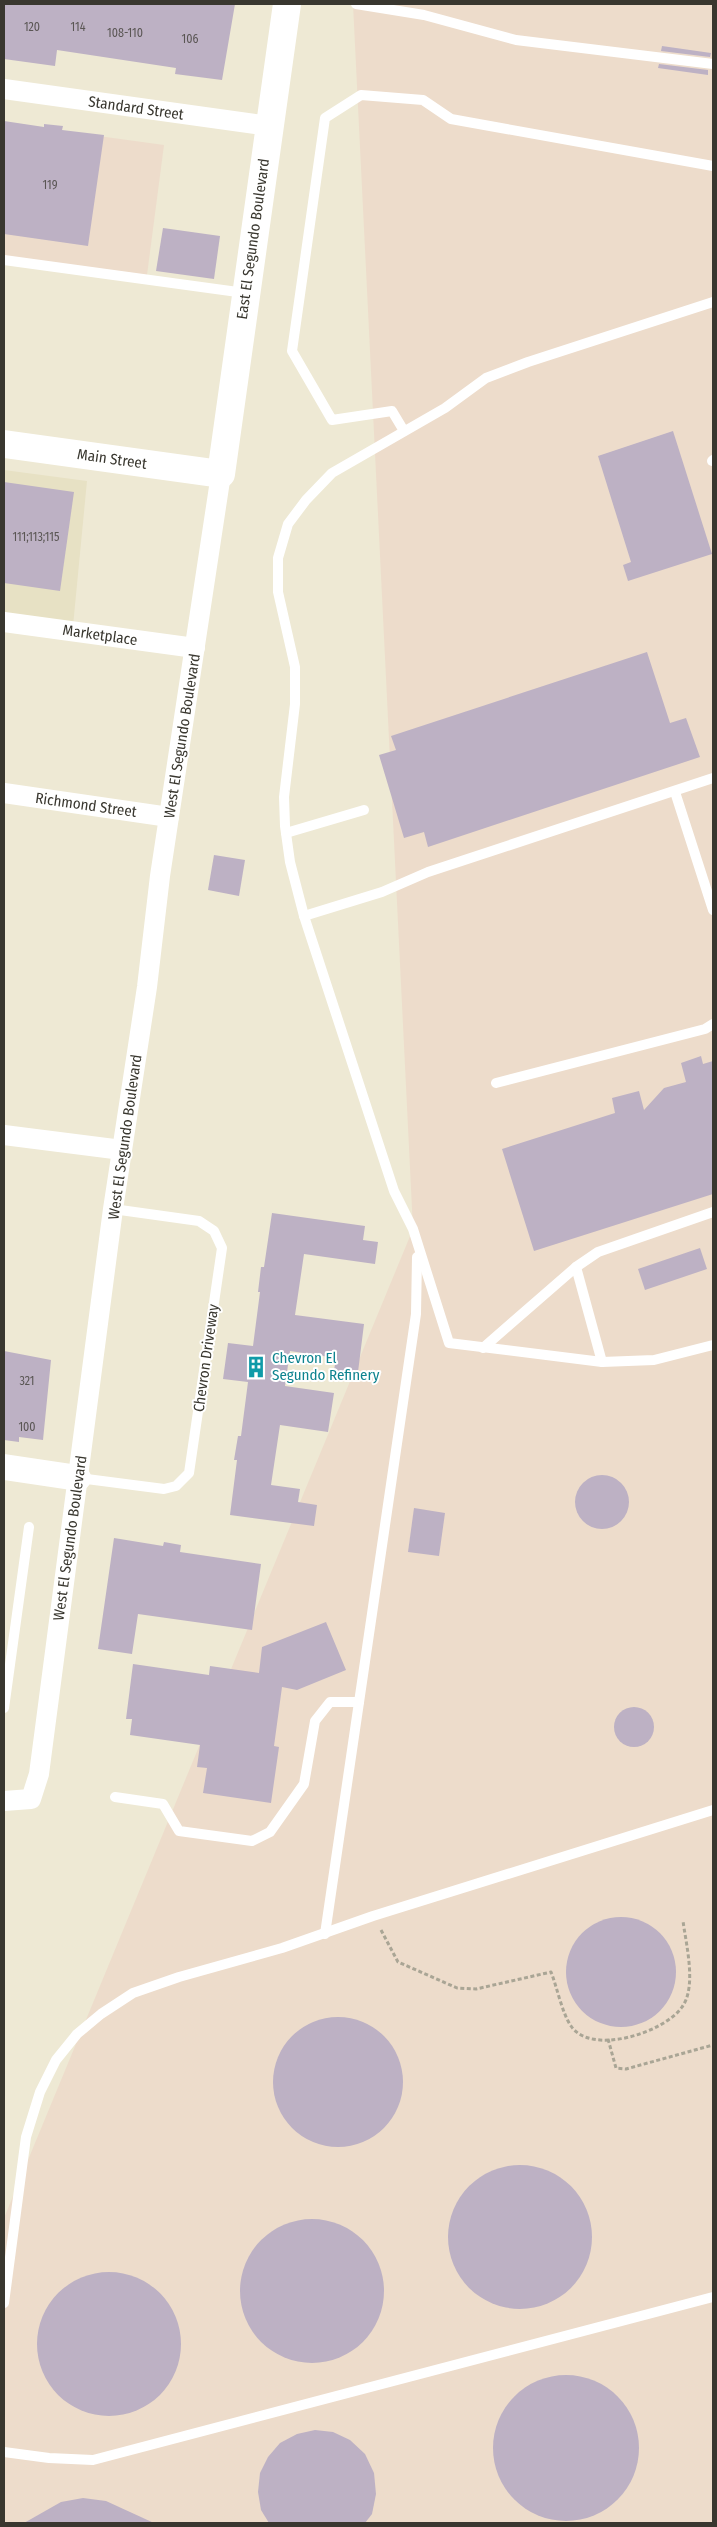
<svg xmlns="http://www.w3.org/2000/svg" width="717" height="2527" viewBox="0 0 717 2527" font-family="'Fira Sans Condensed',sans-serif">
<rect width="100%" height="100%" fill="#eee9d4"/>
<path fill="#e7e1c4" d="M4 470 87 481 73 626 4 615Z"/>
<g fill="#eddccb">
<path d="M353 4H713V2523H4V2218L413 1229Z"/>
<path d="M4 123 164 145 147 275 4 256Z"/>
</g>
<g fill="#bdb1c4">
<path d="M4 4H235L222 80 175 74 176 68 57 50 55 66 4 59Z"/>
<path d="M662 46 711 53 710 57 661 51Z"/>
<path d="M659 64 708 70V75L658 68Z"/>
<path d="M4 121 44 127V124L63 126 62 130 104 135 88 246 4 234Z"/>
<path d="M163 228 220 236 214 279 156 271Z"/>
<path d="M673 431 712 554 628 581 623 565 631 562 598 456Z"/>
<path d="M4 482 74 492 60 591 4 583Z"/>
<path d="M647 652 670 723 686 718 700 757 428 847 424 832 404 838 379 755 396 750 391 736Z"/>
<path d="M214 855 245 860 239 896 208 890Z"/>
<path d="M701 1056 703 1064 713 1061V1194L534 1251 502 1149 615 1113 612 1098 639 1091 644 1110 664 1088 686 1082 681 1063Z"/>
<path d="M272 1213 365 1226 363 1240 378 1242 375 1264 304 1254 295 1315 364 1324 357 1380 333 1377 336 1358 290 1351 285 1386 334 1393 328 1432 280 1425 271 1485 300 1489 298 1502 317 1505 314 1526 230 1515 237 1460H234L238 1436H241L248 1382 223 1379 228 1343 253 1346 260 1292H258L261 1267H264Z"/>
<path d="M700 1248 707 1269 645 1290 638 1269Z"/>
<path d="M4 1351 51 1360 43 1440 19 1437V1442L4 1440Z"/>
<circle cx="602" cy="1502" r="27"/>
<path d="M414 1508 445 1513 439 1556 408 1552Z"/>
<path d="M114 1538 163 1546 164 1542 181 1545 180 1552 261 1564 252 1630 138 1614 132 1654 98 1649Z"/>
<path d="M326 1622 346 1670 297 1690 282 1687 274 1746 279 1747 271 1803 203 1793 207 1768 197 1767 200 1745 130 1735 132 1719H126L133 1664 209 1675 210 1666 259 1673 262 1647Z"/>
<circle cx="634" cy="1727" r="20"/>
<circle cx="621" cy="1972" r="55"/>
<circle cx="338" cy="2082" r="65"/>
<circle cx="520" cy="2237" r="72"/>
<circle cx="312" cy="2291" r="72"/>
<circle cx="109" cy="2344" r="72"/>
<circle cx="566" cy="2448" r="73"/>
<path d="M315 2430 333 2432 350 2440 365 2454 374 2473 376 2494 372 2514 365 2523H269L261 2510 258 2492 260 2473 268 2457 280 2443 297 2434Z"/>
<path d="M83 2498 106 2501 154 2523H24L61 2502Z"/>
</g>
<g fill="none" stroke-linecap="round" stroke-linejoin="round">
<g stroke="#a9a595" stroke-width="3" stroke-dasharray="4 2.5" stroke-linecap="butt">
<path d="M381 1930 398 1962 457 1988 476 1989 551 1972C557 1987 562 2013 571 2026 591 2056 664 2033 682 2007 697 1987 686 1944 683 1921"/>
<path d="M608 2039 616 2068 626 2069 713 2045"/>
</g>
<g stroke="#fff" stroke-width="10">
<path d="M356 4 424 15 516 40 713 64"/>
<path d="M4 260 245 293"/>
<path d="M713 302 528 362 486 378 445 408 332 473 306 500 288 524 278 558V592L295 667V704L284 797 285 826 290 862 304 916 394 1191 413 1229 449 1343 602 1362 654 1360 713 1345"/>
<path d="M404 431 392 411 332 420 292 351 325 118 361 95 423 100 451 119 713 166"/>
<path d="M712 461 713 460"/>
<path d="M675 792 713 910"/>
<path d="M286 833 364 810"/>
<path d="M304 916 382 892 428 872 713 778"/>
<path d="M496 1083 705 1029 713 1024"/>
<path d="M576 1267 602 1362"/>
<path d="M483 1348 576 1267 598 1252 713 1212"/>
<path d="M79 1478 164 1489 176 1486 189 1473 222 1248 214 1231 199 1221 113 1209"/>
<path d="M4 1708 29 1527"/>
<path d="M115 1797 163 1804 179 1831 252 1841 270 1832 304 1784 315 1721 330 1702H359"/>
<path d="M325 1934 416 1314 417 1257"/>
<path d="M4 2303 26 2137 40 2092 56 2060 77 2034 101 2014 133 1993 179 1977 282 1948 373 1916 713 1810"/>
<path d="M4 2452 49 2458 93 2460 713 2297"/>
</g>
<g stroke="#fff" stroke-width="20">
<path d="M4 89 269 126"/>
<path d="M4 622 195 648"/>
<path d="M4 793 169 817"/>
<path d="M4 1135 122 1150"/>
<path d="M4 1801 31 1799 39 1774 113 1209 147 987 160 876 221 474"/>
</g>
<path stroke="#fff" stroke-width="26" d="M4 1467 78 1478"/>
<path stroke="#fff" stroke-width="28" d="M4 444 221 474 287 4"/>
</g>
<defs>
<g id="building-bare" transform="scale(1.725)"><path d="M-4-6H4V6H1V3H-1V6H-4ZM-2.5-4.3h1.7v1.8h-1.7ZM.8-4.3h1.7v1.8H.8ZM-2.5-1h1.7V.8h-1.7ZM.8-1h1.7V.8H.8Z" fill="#0f9aa8" stroke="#fff" stroke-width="2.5" paint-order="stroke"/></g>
</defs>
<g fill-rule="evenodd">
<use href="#building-bare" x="256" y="1367"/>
</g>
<g text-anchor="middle" stroke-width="4" stroke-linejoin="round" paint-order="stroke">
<g font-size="12" fill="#5a5654">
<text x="32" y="31">120</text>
<text x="78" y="31">114</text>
<text x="125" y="37">108-110</text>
<text x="190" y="43">106</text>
<text x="50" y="189">119</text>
<text x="36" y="541">111;113;115</text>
<text x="27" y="1385">321</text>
<text x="27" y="1431">100</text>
</g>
<g font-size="15" fill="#39372f" stroke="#fff">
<text transform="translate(136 108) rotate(8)" y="5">Standard Street</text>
<text transform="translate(253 239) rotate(-82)" y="5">East El Segundo Boulevard</text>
<text transform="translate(112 459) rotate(8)" y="5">Main Street</text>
<text transform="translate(100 635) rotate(8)" y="5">Marketplace</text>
<text transform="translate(182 736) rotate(-81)" y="5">West El Segundo Boulevard</text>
<text transform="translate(86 805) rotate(8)" y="5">Richmond Street</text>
<text transform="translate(125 1137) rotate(-82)" y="5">West El Segundo Boulevard</text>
<text transform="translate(206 1358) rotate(-82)" y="5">Chevron Driveway</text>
<text transform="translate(70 1538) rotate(-82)" y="5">West El Segundo Boulevard</text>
</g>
<g font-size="15" fill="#0d838f" stroke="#fff" text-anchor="start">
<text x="272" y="1363">Chevron El<tspan x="272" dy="17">Segundo Refinery</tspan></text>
</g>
</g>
<rect width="717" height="2527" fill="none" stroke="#39372f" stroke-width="10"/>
</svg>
